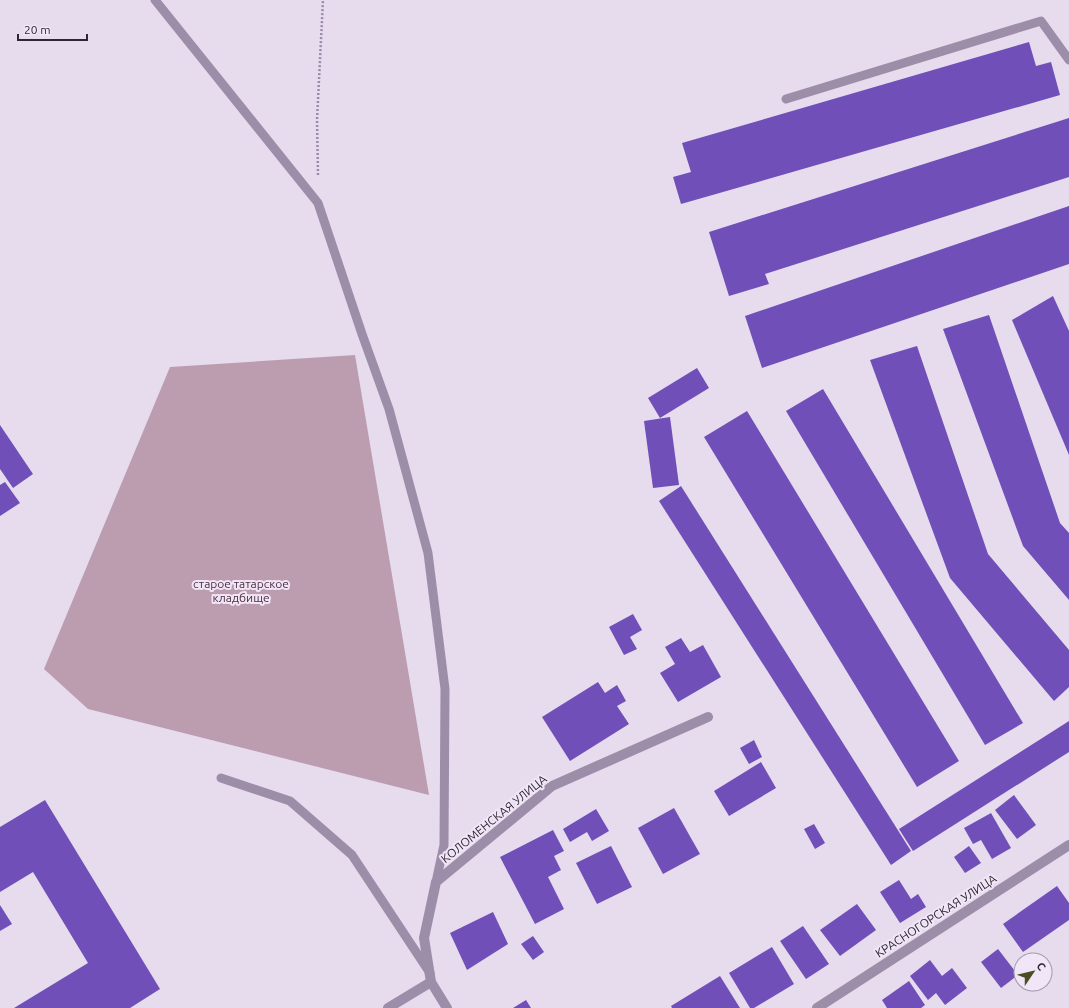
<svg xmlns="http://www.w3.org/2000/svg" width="1069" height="1008" viewBox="0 0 1069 1008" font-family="Ubuntu,sans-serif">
<rect width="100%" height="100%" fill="#e7dbee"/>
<path fill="#bc9daf" d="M355 355 429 795 88 709 44 669 170 367Z"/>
<g fill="#714fb8">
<path d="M1029 42 1036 66 1051 62 1060 95 681 204 673 177 691 172 682 143Z"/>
<path d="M1069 118V177L765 274 769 284 729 296 709 232Z"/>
<path d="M1069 206V264L762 368 745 316Z"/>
<path d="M1053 296 1069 331V455L1012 320Z"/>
<path d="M989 315 1060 523 1069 533V600L1023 546 943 329Z"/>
<path d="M917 346 988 554 1069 650V687L1054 701 950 578 870 360Z"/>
<path d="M697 368 709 388 660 418 648 398Z"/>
<path d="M823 389 1023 723 985 745 786 411Z"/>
<path d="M747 411 959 761 917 787 704 437Z"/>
<path d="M670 417 679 485 653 488 644 421Z"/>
<path d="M0 425 33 474 13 488 0 469Z"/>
<path d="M5 482 20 503 0 516V485Z"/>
<path d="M681 486 911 851 891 865 659 501Z"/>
<path d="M633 614 642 630 630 637 637 649 624 655 609 627Z"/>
<path d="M681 638 690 652 703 645 721 677 678 702 660 673 675 664 665 647Z"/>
<path d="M598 682 605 693 617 685 626 701 617 706 629 724 570 761 542 717Z"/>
<path d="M1069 721V752L913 851 899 829Z"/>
<path d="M754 740 762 757 749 764 740 748Z"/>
<path d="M761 762 776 788 729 816 714 791Z"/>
<path d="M1014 795 1036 825 1017 839 995 810Z"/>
<path d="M45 800 160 989 130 1008H14L88 963 33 872 0 892V827Z"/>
<path d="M674 808 700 854 663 874 638 828Z"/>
<path d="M596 809 609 831 592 841 587 832 570 842 563 829Z"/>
<path d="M991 813 1011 848 992 859 981 840 973 844 964 828Z"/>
<path d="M814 824 825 843 815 849 804 829Z"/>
<path d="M553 830 564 851 554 856 561 870 548 877 564 909 535 924 500 857Z"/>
<path d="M611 846 632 887 597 904 576 863Z"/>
<path d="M969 846 981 863 965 873 954 857Z"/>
<path d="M899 880 911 899 918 894 926 907 900 923 880 892Z"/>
<path d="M1057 886 1069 903V920L1023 952 1003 924Z"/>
<path d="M857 904 876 930 840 956 820 930Z"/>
<path d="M0 905 12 924 0 931Z"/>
<path d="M493 912 508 944 467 970 450 933Z"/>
<path d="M803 926 829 964 806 979 780 941Z"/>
<path d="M533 936 544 952 533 960 521 944Z"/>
<path d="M772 947 794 984 754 1008H750L729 973Z"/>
<path d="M998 949 1018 975 1001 988 981 962Z"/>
<path d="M930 960 942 976 952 968 967 988 945 1005 936 993 928 1000 910 976Z"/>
<path d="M720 976 740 1008H672L671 1006Z"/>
<path d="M909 981 925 1005 921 1008H887L882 1000Z"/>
<path d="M526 1000 531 1008H513Z"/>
</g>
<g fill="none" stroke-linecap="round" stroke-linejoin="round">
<path stroke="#998aa7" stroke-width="2.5" stroke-dasharray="2 2" stroke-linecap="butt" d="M318 175 317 120 323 0"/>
<g stroke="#9c8ea8" stroke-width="9">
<path d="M155 0 318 203 362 334 389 409 428 553 445 689 444 845 436 882"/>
<path d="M786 99 1041 21 1069 60"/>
<path d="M221 778 290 801 352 855 430 973"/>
</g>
<g stroke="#9c8ea8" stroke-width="10">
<path d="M388 1008 431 982"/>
<path d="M447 1008 431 982 424 938 436 882 552 786 708 717"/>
<path d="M817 1008 1069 845"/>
</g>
</g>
<g text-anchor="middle" stroke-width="4" stroke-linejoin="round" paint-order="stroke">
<g font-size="12" fill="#4e2e40" stroke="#f1e6f7">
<text x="241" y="588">старое татарское<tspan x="241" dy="14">кладбище</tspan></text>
</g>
<g font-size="12" fill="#2c2733" stroke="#f1e6f7">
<text transform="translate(494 819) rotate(-39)" y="4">КОЛОМЕНСКАЯ УЛИЦА</text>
<text transform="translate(936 916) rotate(-33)" y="4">КРАСНОГОРСКАЯ УЛИЦА</text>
</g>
</g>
<g transform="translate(1033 972) rotate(55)"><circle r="19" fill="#f1e6f7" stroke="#a29aa9"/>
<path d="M0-3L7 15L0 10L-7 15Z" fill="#494f22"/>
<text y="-6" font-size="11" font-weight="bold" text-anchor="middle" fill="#2c2733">С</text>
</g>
<path d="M18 34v6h69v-6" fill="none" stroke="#2c2733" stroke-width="2"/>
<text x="24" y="34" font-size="12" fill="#2c2733" stroke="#f1e6f7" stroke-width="3" paint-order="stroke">20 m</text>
</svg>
